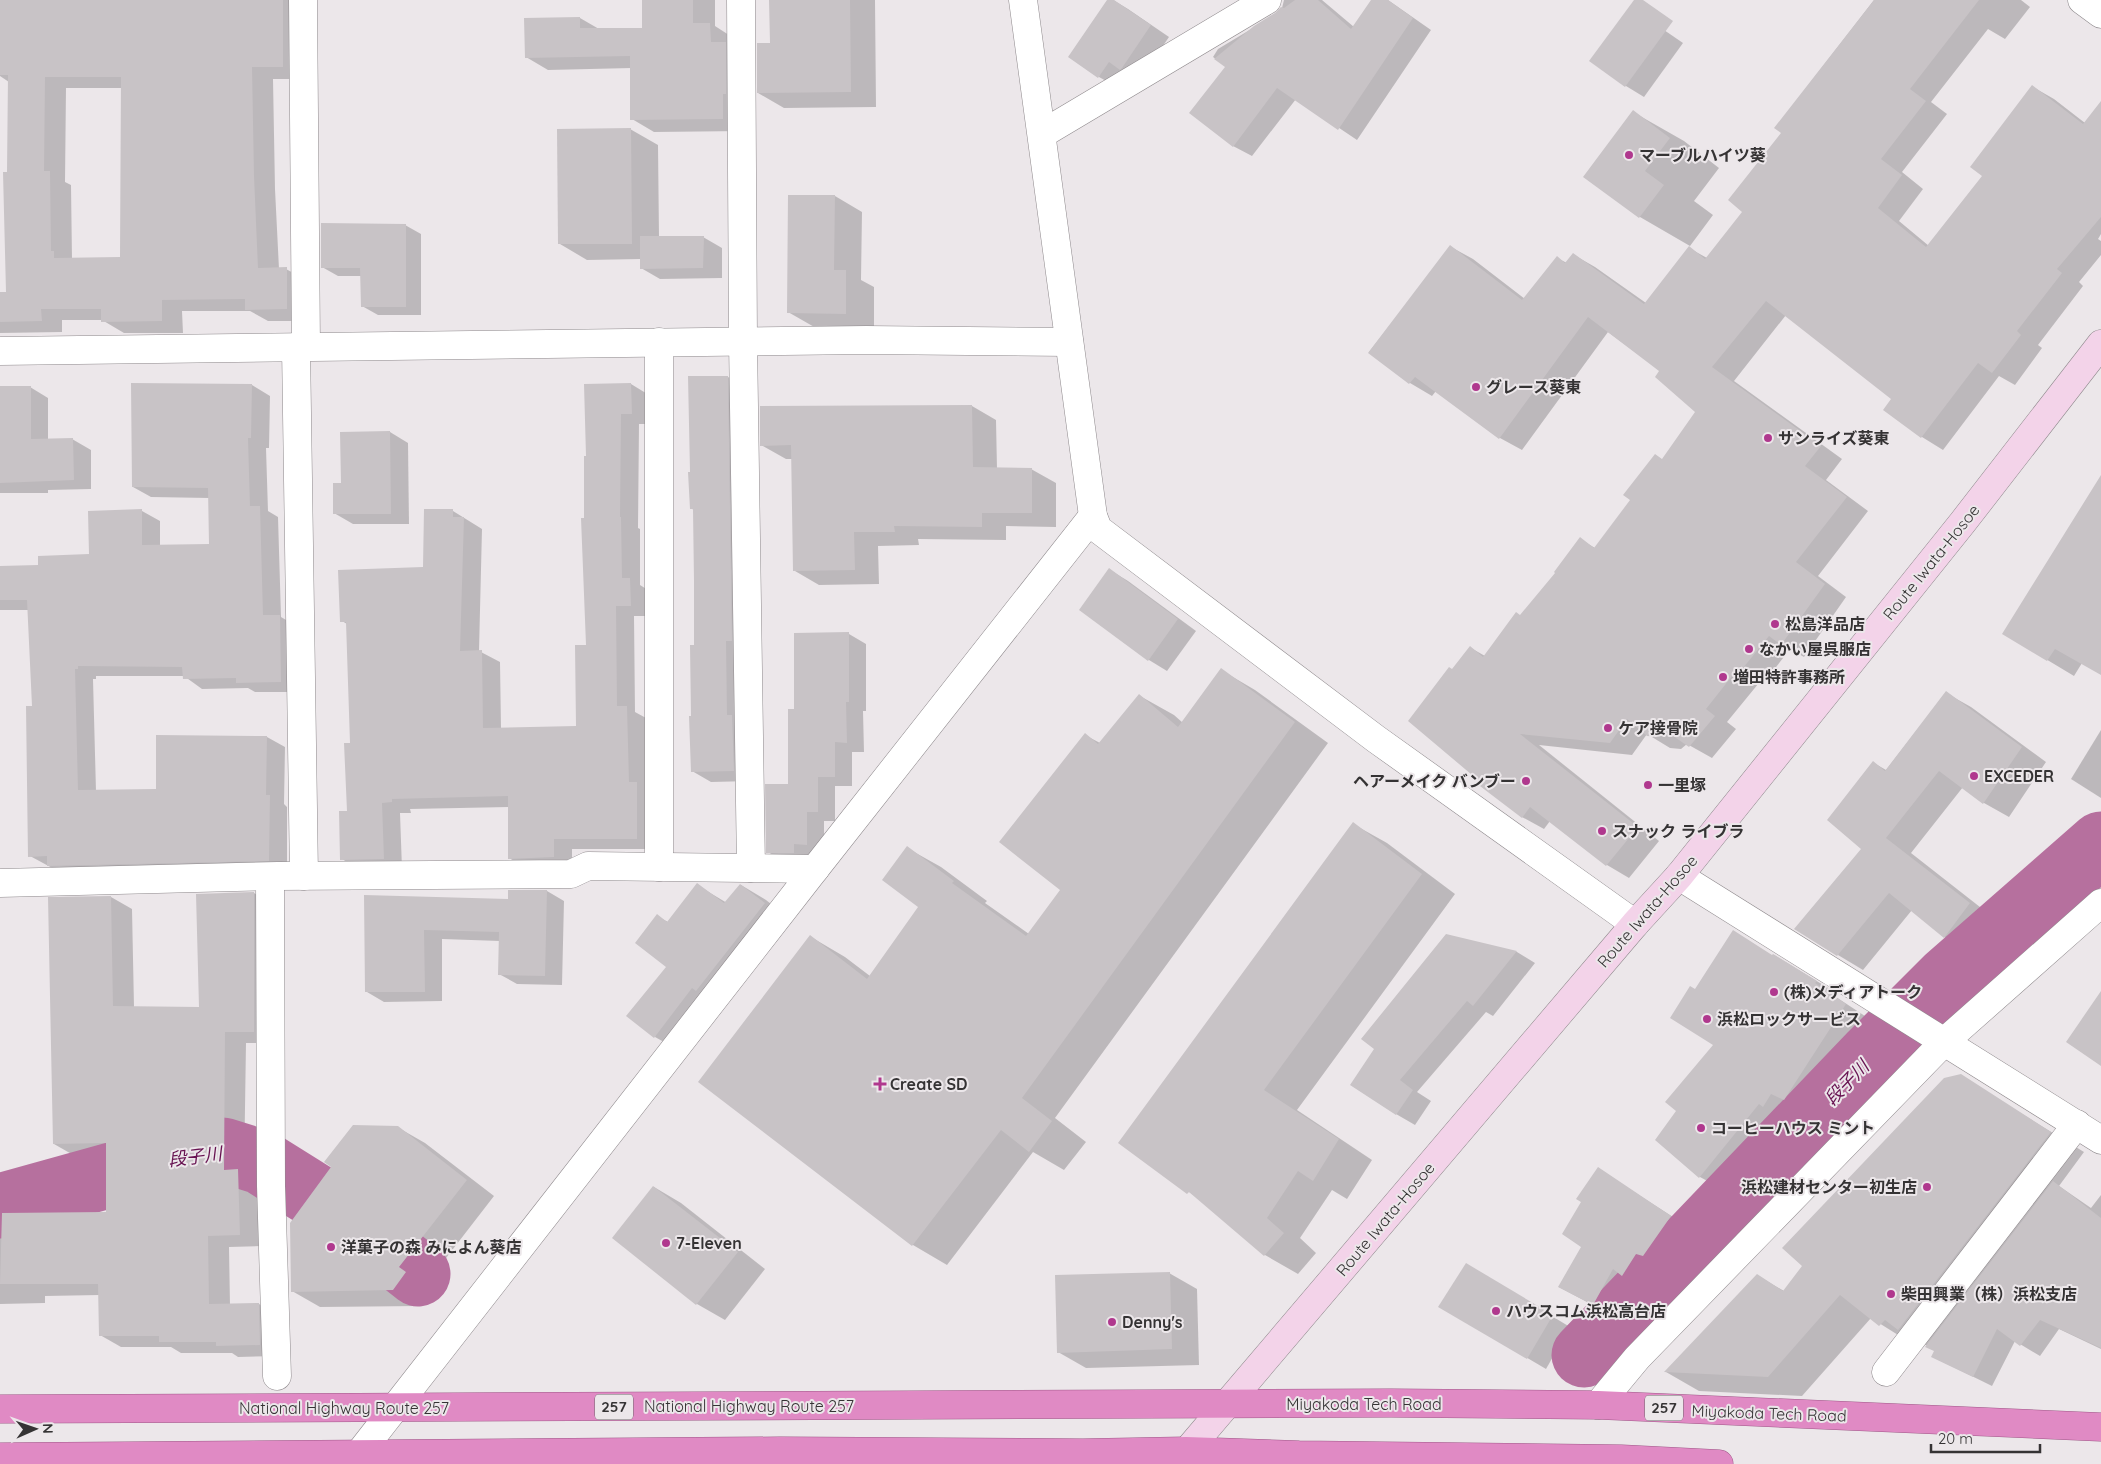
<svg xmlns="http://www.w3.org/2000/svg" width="2101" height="1464" viewBox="0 0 2101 1464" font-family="Quicksand,'Noto Sans JP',sans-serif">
<rect width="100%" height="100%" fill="#ece7ea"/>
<g fill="#0003" fill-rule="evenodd">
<path d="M0 0H300L304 79H273L275 189 279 269H286L308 281V321H268L250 311H182L183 333H124L102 320H62V332L0 333V293H7L9 82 0 76ZM66 88H122V259H72L71 185 65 182Z"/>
<path d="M643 0H715V26L732 37 745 131 654 132 632 119V68L548 70 526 57 580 18 599 29H644Z"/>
<path d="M771 0H875L876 107 784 108 758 93 771 44Z"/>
<path d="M1109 0H1113L1128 9 1169 37 1141 78 1117 87 1099 77Z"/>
<path d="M1284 0H1322L1354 27 1372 0H1388L1431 30 1357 140 1296 99 1252 156 1233 146 1227 67 1213 57 1218 49 1276 14 1282 8Z"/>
<path d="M1874 0H2021L2030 7 2005 39 1988 29 1931 102 1947 114 1902 172 1923 189 1899 221 1929 246 1984 176 2033 87 2054 99 2085 123 2101 103V234L2098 239 2101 241V255L2079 282 2083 286 2038 345 2042 348 2015 385 1999 376 1943 450 1922 437 1885 410 1893 399 1786 315 1734 381 1842 459 1826 480 1868 511 1818 576 1846 597 1804 657 1790 649 1766 680 1763 678 1727 722 1736 729 1712 758 1687 744 1681 749 1670 748 1647 734 1632 755 1539 745 1659 841 1629 878 1607 865 1550 821 1544 829 1522 817 1480 780 1453 671 1471 648 1485 656 1521 616 1557 572 1580 539 1595 548 1663 460 1697 411 1661 371 1608 332 1522 450 1500 438 1436 391 1432 396 1410 383 1369 352 1451 247 1473 259 1525 299 1557 258 1567 263 1574 255 1595 267 1646 303 1689 248 1707 258 1744 211 1783 133 1776 127Z"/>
<path d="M1648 19 1683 43 1644 97 1626 86 1591 61Z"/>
<path d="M1633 112 1684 141 1719 168 1694 201 1713 215 1690 246 1640 217 1585 177Z"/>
<path d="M630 129 658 145 659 237H703L722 248V278L660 279 641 268V259L587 260 560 244Z"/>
<path d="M835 196 862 212 861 280 874 287V329L816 328 788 312Z"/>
<path d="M405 225 421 234V315H378L362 306V276H338L322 267Z"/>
<path d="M728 377 746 388 752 781 711 782 692 771V717L696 647 695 511 691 508Z"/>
<path d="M631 384 649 395 650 424H639L638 528 640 529V585L648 590 649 616H634L635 712 646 718 655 849H572V867L528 869 509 858V807L410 809 411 813H400L402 869 360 870 342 859 348 812 351 744 347 624 342 621 424 568 453 511 482 529 479 651 500 662 501 729 577 727 587 646 585 519Z"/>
<path d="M252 385 270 396 269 448H266L268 511 278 517 281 617 298 627 299 692H255L248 688 202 689 184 676H96V679H93L96 791 157 790 267 737 285 747 284 804 287 807V870L67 876 30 856 33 707 29 610H0V567L39 566 90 556 142 511 160 521V546L211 545 209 498 151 497 133 487Z"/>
<path d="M0 387H30L48 398V440L72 439 91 450V489L48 490V493H0Z"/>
<path d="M972 406 996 420 997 469H1031L1056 483V527L1006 526V540L918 539 919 545 878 546 879 584 819 585 795 571 792 459H786L761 445V408Z"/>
<path d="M390 432 408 443 409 524H353L334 513 342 484Z"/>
<path d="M2101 500V674L2082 663 2074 676 2004 634Z"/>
<path d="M1110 570 1128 581 1196 631 1167 671 1149 660Z"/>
<path d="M849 634 866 644V711H863L864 752H852V786H835V821H824V854L811 862H785L768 852 789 785 795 711Z"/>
<path d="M1221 670 1255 690 1328 743 1055 1118 1086 1142 1064 1170 1033 1152 947 1265 913 1245 700 1082 811 937 845 957 870 976 920 906 907 848 941 867 987 901 985 903 1029 934 1061 890 1085 735 1100 743 1140 696 1174 715 1183 723Z"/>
<path d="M1946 693 1971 707 2046 762 2009 817 1984 803 1963 787 1911 853 1994 918 1969 951 1944 937 1912 910 1863 970 1838 955 1863 849 1874 763 1886 770Z"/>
<path d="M2101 730V798L2071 779Z"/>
<path d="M1353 824 1387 843 1455 894 1297 1110 1372 1160 1347 1199 1332 1190 1300 1238 1316 1253 1298 1274 1265 1255 1202 1201 1120 1143Z"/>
<path d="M697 885 727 903 741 885 766 900 789 918 680 1051 655 1037 667 967 657 916 668 922Z"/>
<path d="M547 891 564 901 562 985 517 984 499 974 500 941 442 939V1001L384 1002 367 992 365 896 509 901Z"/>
<path d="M254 893 275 906V1043H246L244 1174 259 1183 261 1246 229 1247 230 1305 259 1304 280 1316V1356L238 1357 232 1353H181L171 1347H121L100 1335V1295L45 1296V1303L0 1304V1237L108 1214 107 1155 75 1156 54 1144 111 897 132 909 134 1007 200 1008 197 895Z"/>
<path d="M1447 935 1517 952 1535 963 1493 1016 1486 1012 1417 1092 1431 1101 1415 1125 1396 1114 1376 1049Z"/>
<path d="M1774 955 1838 994 1836 997 1868 1018 1807 1112 1793 1106 1786 1119 1782 1116 1722 1189 1700 1177 1678 1110 1715 1045 1695 990Z"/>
<path d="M1960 1076 2084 1152 2059 1186 2091 1208 2101 1195V1349L2059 1329 2040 1356 2015 1341 1992 1386 1933 1357 1935 1351 1918 1340 1914 1345 1871 1318 1802 1396 1699 1391 1666 1372 1758 1276 1784 1291Z"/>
<path d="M397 1127 425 1143 494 1196 426 1284 433 1289 420 1306 320 1307 292 1291Z"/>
<path d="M1598 1169 1695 1231 1668 1269 1661 1267 1647 1288 1637 1283 1617 1318 1559 1287 1583 1247Z"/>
<path d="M654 1187 681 1203 765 1269 725 1320 697 1304 614 1238Z"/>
<path d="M1169 1273 1197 1289 1199 1365 1086 1368 1058 1352Z"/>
<path d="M1484 1275 1570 1327 1546 1369 1440 1306Z"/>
</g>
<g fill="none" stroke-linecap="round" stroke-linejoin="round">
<g stroke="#b6709e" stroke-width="65">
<path d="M0 1206 176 1157 223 1150 261 1162 333 1207 418 1274"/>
<path d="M1584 1355 1871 1055 1947 979 2101 844"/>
</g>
</g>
<g fill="#c8c3c6" fill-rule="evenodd">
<path d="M0 0H283V67H252L254 176 258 268 287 267V309L245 310V299L162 300V321L101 322V309H41L42 321 0 322V292H6L3 172H7L8 75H0ZM45 77H121L120 257 54 258V251H51L50 171H44Z"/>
<path d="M642 0H693V23H710L711 42H726V94H723V119L630 120V56L525 58 524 18 580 17V28H642Z"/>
<path d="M769 0H850L851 92 757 93V43H770Z"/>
<path d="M1107 0H1114L1151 25 1122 68 1120 70 1109 62 1098 78 1068 57Z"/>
<path d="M1295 0H1318L1351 29 1371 0H1388L1413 18 1338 130 1277 88 1233 147 1189 113 1225 67 1214 59 1254 26 1275 13 1281 7 1284 8Z"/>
<path d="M1634 0H1643L1673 21 1625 87 1589 61Z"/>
<path d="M1874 0H1979L1910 89 1926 101 1881 159 1902 175 1878 208 1926 247 1982 176 1970 167 2032 85 2083 124 2101 101V217L2057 269 2062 273 2017 331 2021 335 1992 373 1978 363 1921 438 1883 410 1891 399 1766 301 1712 367 1821 446 1805 466 1847 497 1796 562 1825 584 1781 645 1769 636 1743 668 1740 666 1706 709 1715 716 1689 747 1666 731 1659 737 1647 736 1627 719 1610 743 1520 734 1638 827 1606 866 1530 807 1522 818 1476 783 1478 780 1408 721 1449 667 1452 669 1470 646 1483 657 1516 612 1520 615 1555 573 1554 572 1580 537 1594 548 1630 500 1623 495 1655 454 1662 459 1695 412 1655 377 1659 371 1588 317 1499 439 1415 377 1409 384 1368 353 1450 245 1522 300 1557 256 1565 263 1573 253 1644 304 1689 246 1705 259 1742 212 1728 200 1781 133 1774 128Z"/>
<path d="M1633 110 1670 138 1645 171 1664 185 1639 218 1583 177Z"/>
<path d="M631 128 632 244H558L557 129Z"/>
<path d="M788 195H835L834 270H846V314L787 313Z"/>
<path d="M321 223 406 224V307H361L360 268H321Z"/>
<path d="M640 236H704L703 268 640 269Z"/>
<path d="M688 376H728L732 641H726L727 715H732L734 771 691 772 689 716H691L690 645H694V581L693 509H690L688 472H690Z"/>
<path d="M131 383 252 384 251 438H248L250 506H260L263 615H280L281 682 236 683V678L183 679 182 667 78 666V669H75L78 790 156 789V735L267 736 266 795H270L269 861 47 866V856L28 857 26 706H32L27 600H0V566L38 565V556L89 554 88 511 142 509V545L209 544 208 488 132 487Z"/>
<path d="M631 383 632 414H621L620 517H621L622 578H630L631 606H616L617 706H627L629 782H637V839H554V857L508 859V796L392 799V802L382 803 384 859 340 860 339 811H347L344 743H350L346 622H340L338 570 423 567 424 509H453V517H464L460 651 482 650 483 728 576 726 575 645H586L581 518H584V456H586L584 384Z"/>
<path d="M0 386H31V439L73 438 74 480 0 483Z"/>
<path d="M972 405 973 467 1032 468V513H982V527L894 526 895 532H854L855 570 793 571 791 445 760 446V406Z"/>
<path d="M390 431 391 514H333V483H341L340 432Z"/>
<path d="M2101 475V675L2055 649 2047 661 2002 634Z"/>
<path d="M1109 568 1178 619 1148 661 1079 610Z"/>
<path d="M849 632V702H846L847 743 835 742V777H818V812H807V845L794 844V853H766L765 784H788V709H794V633Z"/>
<path d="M1221 668 1295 722 1022 1098 1052 1121 1029 1152 1001 1130 912 1246 698 1082 810 935 867 979 918 907 882 880 907 846 954 881 952 883 1026 936 1060 890 999 842 1085 733 1098 744 1139 694 1178 727Z"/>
<path d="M1946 691 2022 747 1983 804 1939 771 1886 838 1970 903 1944 938 1889 893 1837 956 1794 929 1861 849 1827 820 1873 761 1885 771Z"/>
<path d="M1353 822 1422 874 1264 1090 1339 1139 1313 1181 1298 1171 1267 1218 1284 1233 1264 1256 1189 1192 1187 1194 1118 1143Z"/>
<path d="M697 883 724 903 740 884 765 903 696 991 692 988 654 1038 626 1016 666 967 635 943 657 914 667 922Z"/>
<path d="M508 890H547L545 976 498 975 499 932 424 930 425 992H365L364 895 508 899Z"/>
<path d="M254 892V1032H225L224 1170 238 1169 240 1235 208 1236 209 1304 259 1303 260 1345 216 1346V1342H159V1336H99L98 1284H0L2 1213 106 1212V1143L53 1144 48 897 111 896 113 1006 199 1007 196 894Z"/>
<path d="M1733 930 1772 955 1773 954 1817 981 1815 983 1846 1004 1784 1100 1771 1094 1763 1107 1759 1104 1699 1178 1655 1140 1676 1111 1665 1102 1713 1045 1670 1018 1690 986 1695 989Z"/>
<path d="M1446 934 1517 951 1473 1006 1467 1001 1400 1080 1413 1090 1396 1115 1350 1085 1374 1049 1361 1039Z"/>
<path d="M2101 991V1066L2066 1042Z"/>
<path d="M1961 1074 2051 1132 1898 1330 1885 1320 1879 1326 1840 1295 1768 1377 1664 1372 1757 1274 1783 1291 1802 1266 1782 1248 1944 1078Z"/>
<path d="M353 1125 398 1126 467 1180 399 1267 406 1272 393 1290 291 1292 290 1223 331 1167 324 1162Z"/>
<path d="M1598 1167 1671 1216 1643 1256 1636 1254 1622 1276 1613 1269 1593 1305 1558 1287 1581 1247 1562 1234 1581 1202 1576 1199Z"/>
<path d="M2053 1181 2101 1218V1348L2040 1320 2020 1346 1997 1329 1973 1377 1931 1357 1934 1351 1925 1347Z"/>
<path d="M653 1186 738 1252 696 1305 612 1238Z"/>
<path d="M1466 1263 1553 1315 1527 1359 1438 1307Z"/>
<path d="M1170 1272 1172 1349 1057 1353 1055 1275Z"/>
</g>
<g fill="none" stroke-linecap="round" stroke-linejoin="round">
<g stroke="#8e898c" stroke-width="29">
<g id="minor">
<path d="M303 0 306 347"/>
<path d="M741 0 743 341 751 868"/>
<path d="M2082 0 2101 14"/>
<path d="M1042 134 1267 0"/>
<path d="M659 342V867"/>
<path d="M296 347 304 876"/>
<path d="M1679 876 2101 1140"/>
<path d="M270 877 271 1186 277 1376"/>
<path d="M0 883 278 876 571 874 588 866 815 869"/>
<path d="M1886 1372 2077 1124"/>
</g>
</g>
<g stroke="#8e898c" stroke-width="29">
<g id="tertiary">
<path d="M1023 0 1093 516 1098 529 1376 739 1635 924"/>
<path d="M0 351 866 340 1069 342"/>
<path d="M1598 1405 1637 1358 1944 1042 2101 903"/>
<path d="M351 1464 815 869 1093 516"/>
</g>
</g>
<g stroke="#8e898c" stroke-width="29">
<path id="secondary" d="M1176 1464 1635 924 1679 876 1963 522 2101 344"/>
</g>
<g stroke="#9f5888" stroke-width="29">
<g id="trunk">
<path d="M0 1409 1391 1403 1598 1405 2101 1427"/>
<path d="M0 1457 780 1451 1083 1453 1186 1451 1299 1455 1621 1459 1719 1464"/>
</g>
</g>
<use href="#minor" stroke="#fff" stroke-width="28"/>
<use href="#tertiary" stroke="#fff" stroke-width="28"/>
<use href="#secondary" stroke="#f3d3e9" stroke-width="28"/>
<use href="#trunk" stroke="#e08ac4" stroke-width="28"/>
</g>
<g fill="#b0388e" stroke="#ece7ea" stroke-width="2">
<circle cx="1629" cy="155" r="5"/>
<circle cx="1476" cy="387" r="5"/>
<circle cx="1768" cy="438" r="5"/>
<circle cx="1775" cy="624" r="5"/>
<circle cx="1749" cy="649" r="5"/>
<circle cx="1723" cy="677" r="5"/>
<circle cx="1608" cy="728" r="5"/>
<circle cx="1974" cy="776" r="5"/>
<circle cx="1526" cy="781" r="5"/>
<circle cx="1648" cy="785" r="5"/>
<circle cx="1602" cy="831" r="5"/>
<circle cx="1774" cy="992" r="5"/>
<circle cx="1707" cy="1019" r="5"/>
<path d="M877.5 1076.5h5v5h5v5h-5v5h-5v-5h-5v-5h5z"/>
<circle cx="1701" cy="1128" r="5"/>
<circle cx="1927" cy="1187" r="5"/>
<circle cx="666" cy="1243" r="5"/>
<circle cx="331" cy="1247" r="5"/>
<circle cx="1891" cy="1294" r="5"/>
<circle cx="1496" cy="1311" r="5"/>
<circle cx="1112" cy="1322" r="5"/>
</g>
<g text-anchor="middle" stroke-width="4" stroke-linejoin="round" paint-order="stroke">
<g fill="#ece7ea" stroke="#6c696b" stroke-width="1">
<rect x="595" y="1394.5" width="38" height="25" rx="4"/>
<rect x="1645" y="1395.5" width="38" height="25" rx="4"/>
</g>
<g font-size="15" font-weight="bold" fill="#353334">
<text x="614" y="1412">257</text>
<text x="1664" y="1413">257</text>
</g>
<g font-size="16" font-weight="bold" fill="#353334" stroke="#ece7ea" text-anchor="start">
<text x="1639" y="161">マーブルハイツ葵</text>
<text x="1486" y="393">グレース葵東</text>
<text x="1778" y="444">サンライズ葵東</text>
<text x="1785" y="630">松島洋品店</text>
<text x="1759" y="655">なかい屋呉服店</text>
<text x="1733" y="683">増田特許事務所</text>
<text x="1618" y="734">ケア接骨院</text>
<text x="1984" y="782">EXCEDER</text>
<text x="1516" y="787" text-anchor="end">ヘアーメイク バンブー</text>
<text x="1658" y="791">一里塚</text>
<text x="1612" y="837">スナック ライブラ</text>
<text x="1784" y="998">(株)メディアトーク</text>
<text x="1717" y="1025">浜松ロックサービス</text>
<text x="890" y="1090">Create SD</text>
<text x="1711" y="1134">コーヒーハウス ミント</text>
<text x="1917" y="1193" text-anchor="end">浜松建材センター初生店</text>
<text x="676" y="1249">7-Eleven</text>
<text x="341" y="1253">洋菓子の森 みによん葵店</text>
<text x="1901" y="1300">柴田興業（株）浜松支店</text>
<text x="1506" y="1317">ハウスコム浜松高台店</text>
<text x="1122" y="1328">Denny's</text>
</g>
<g font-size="16" fill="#353334" stroke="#ece7ea">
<text transform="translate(1931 562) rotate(-51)" y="6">Route Iwata-Hosoe</text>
<text transform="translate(1647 911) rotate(-49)" y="6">Route Iwata-Hosoe</text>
<text transform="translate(1385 1219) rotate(-50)" y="6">Route Iwata-Hosoe</text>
<text x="1364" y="1410">Miyakoda Tech Road</text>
<text x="749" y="1412">National Highway Route 257</text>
<text x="344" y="1414">National Highway Route 257</text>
<text transform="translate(1769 1413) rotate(2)" y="6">Miyakoda Tech Road</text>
</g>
<g font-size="18" font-style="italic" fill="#671251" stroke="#ece7ea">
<text transform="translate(1847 1083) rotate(-46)" y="6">段子川</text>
<text transform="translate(195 1157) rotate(-7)" y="6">段子川</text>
</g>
</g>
<g transform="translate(35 1429) rotate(88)" stroke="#ece7ea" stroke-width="4" paint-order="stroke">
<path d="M0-4L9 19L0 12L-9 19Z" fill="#353334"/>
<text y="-8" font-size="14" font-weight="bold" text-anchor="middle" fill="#353334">N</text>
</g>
<path d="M1931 1444v8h109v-8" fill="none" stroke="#353334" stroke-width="2.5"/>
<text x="1938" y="1444" font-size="15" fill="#353334" stroke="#ece7ea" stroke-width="4" paint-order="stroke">20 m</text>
</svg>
